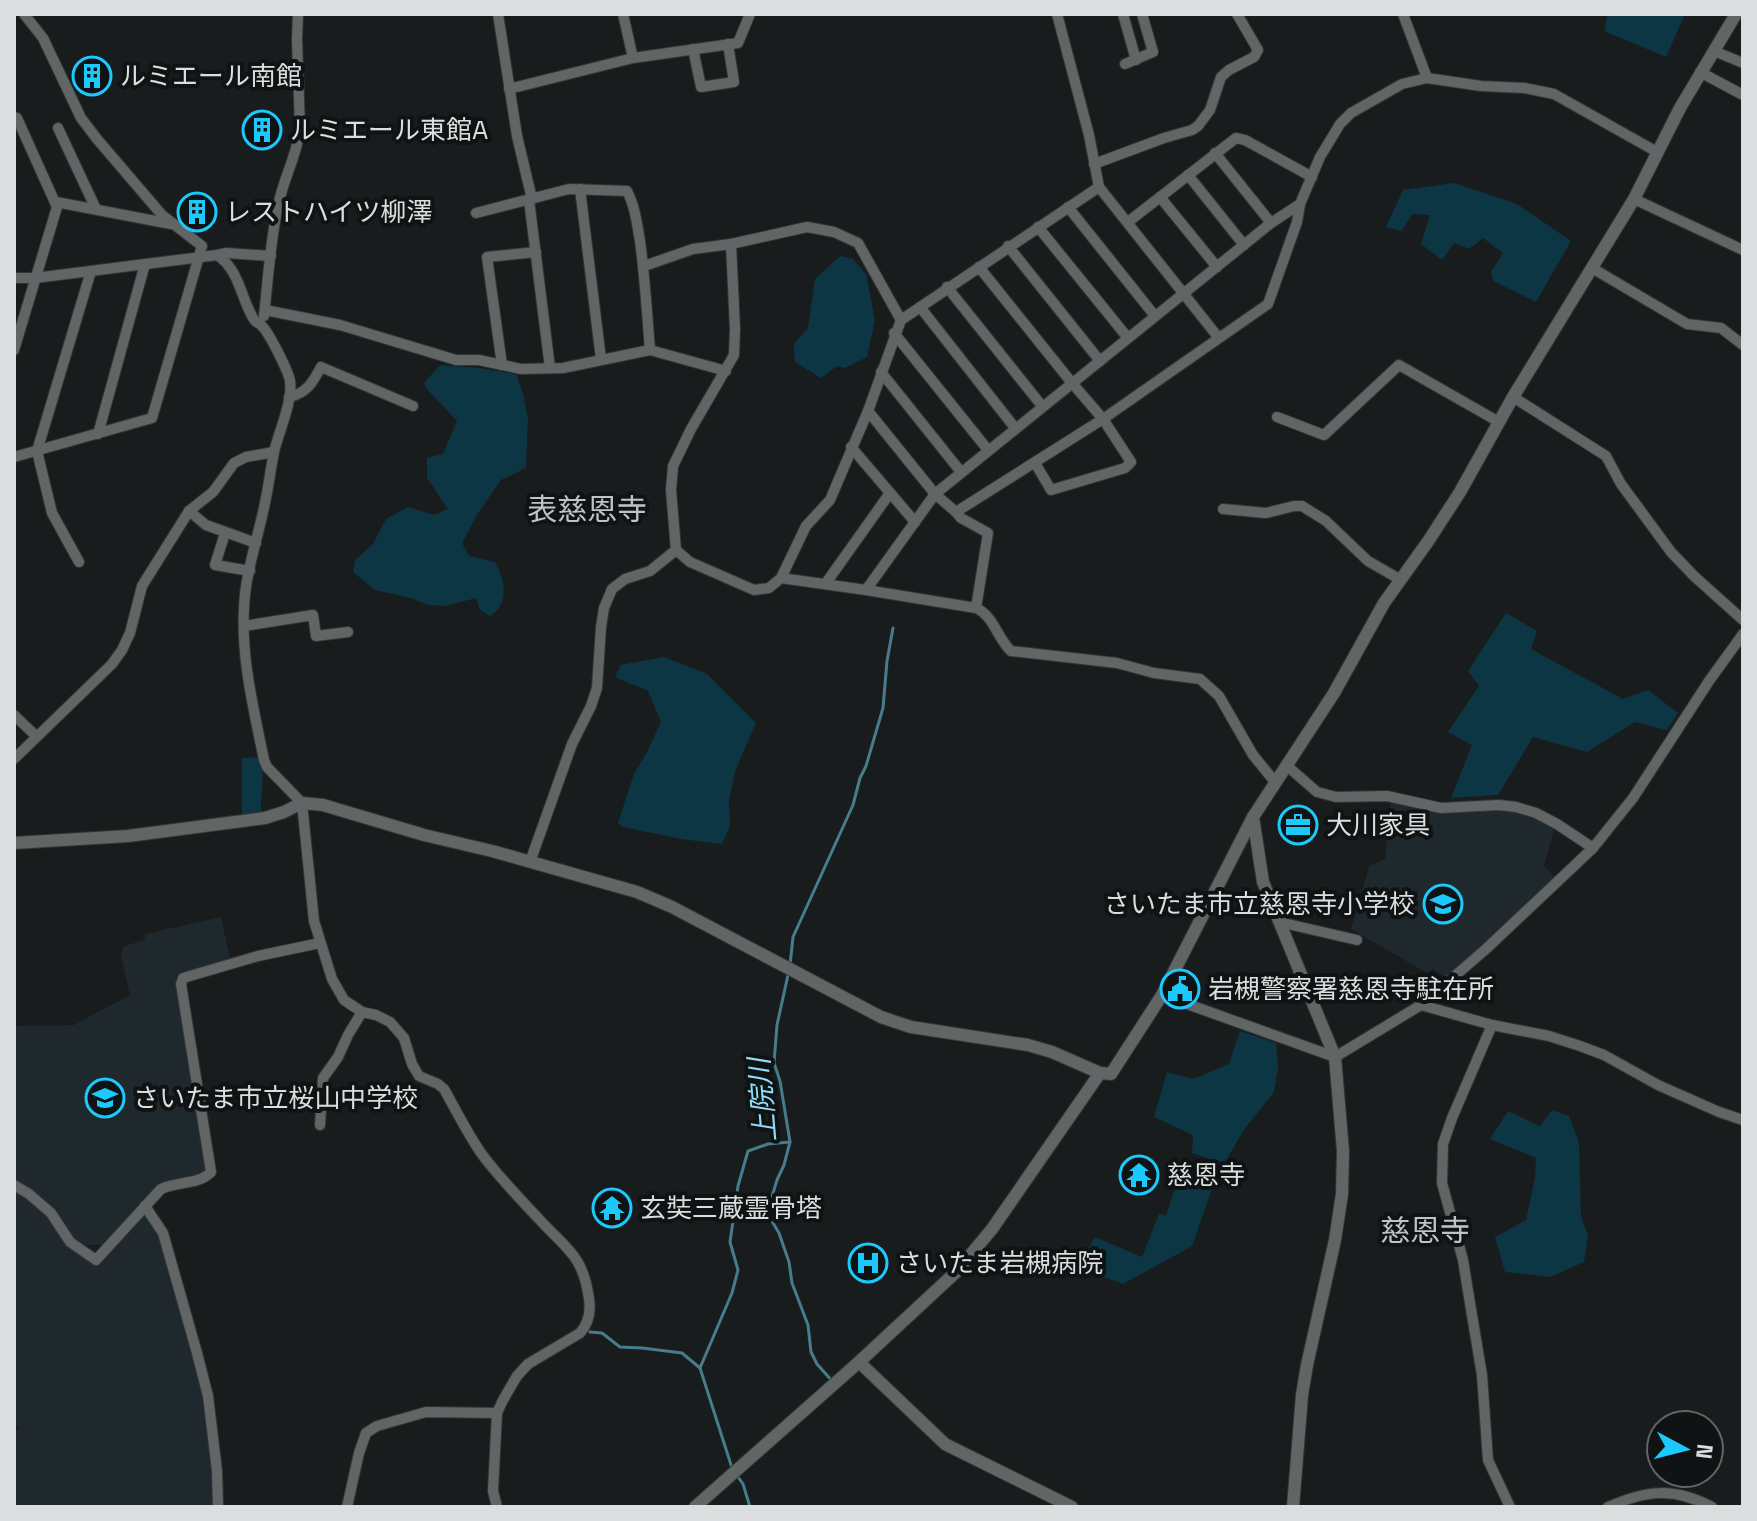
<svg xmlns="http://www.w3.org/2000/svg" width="1757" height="1521" viewBox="0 0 1757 1521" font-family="'Space Grotesk','Noto Sans JP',sans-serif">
<rect width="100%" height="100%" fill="#191c1d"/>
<g fill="#1f282c">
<path d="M1391 802 1440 812H1460L1499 808 1535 816 1555 827 1544 865 1556 879 1447 978 1432 969 1427 973 1351 929 1369 866 1385 859Z"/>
<path d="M221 917 230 959 178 974 177 985 209 1171 205 1176 159 1183 102 1245H84L73 1238 14 1180V1026L74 1025 130 995 121 956 124 946 145 940V934Z"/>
<path d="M14 1185 29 1194 70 1242 95 1260 145 1206 163 1233 208 1396 218 1507H14V1433L19 1427 14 1424Z"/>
</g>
<g fill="#0d3644">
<path d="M1608 14H1685L1666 57 1604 31Z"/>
<path d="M1454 183 1517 204 1571 241 1536 302 1493 281 1491 272 1503 253 1483 238 1469 249 1454 243 1442 260 1421 244 1430 215 1412 214 1402 231 1386 227 1403 190Z"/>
<path d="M840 256 853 259 866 274 875 320 867 357 845 368 837 366 821 378 795 362 794 344 808 328 815 279Z"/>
<path d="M440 365 479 368 516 374 523 394 528 419 526 468 501 480 478 513 462 543 469 556 495 562C505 579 510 604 490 616L480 610 476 598 445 606 428 605 411 598 375 590 353 572 355 560 373 544 386 519 408 507 434 515 448 509 427 478V458L443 454 457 421 427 389 424 383Z"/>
<path d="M1506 613 1537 631 1531 649 1623 699 1648 690 1678 713 1667 730 1635 722 1587 752 1533 737 1498 795 1451 798 1472 745 1448 732 1479 686 1468 671Z"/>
<path d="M664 657 707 674 756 723 735 771 729 802 730 826 722 844 681 839 623 827 618 823 634 774 647 752 661 722 648 691 615 677 621 665Z"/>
<path d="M260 757C266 779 260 792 261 815L242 818V758Z"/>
<path d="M1240 1031 1276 1043 1278 1068 1274 1092 1243 1131 1224 1164 1192 1153 1193 1135 1154 1117 1167 1072 1193 1079 1229 1064Z"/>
<path d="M1552 1110 1569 1116 1579 1143 1581 1217 1588 1235 1584 1262 1550 1277 1505 1272 1495 1237 1526 1220 1535 1178 1536 1158 1490 1139 1508 1111 1540 1126Z"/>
<path d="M1183 1166 1216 1177 1192 1246 1123 1284 1078 1267 1095 1237 1142 1257 1159 1214 1166 1215Z"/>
</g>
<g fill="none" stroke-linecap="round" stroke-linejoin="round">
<g stroke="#467c8c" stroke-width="3">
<path d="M790 965 793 937 853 805 860 778 866 766 883 708 887 661 893 628"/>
<path d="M788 975 777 1025 774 1063 780 1081 790 1142 784 1165 777 1180 767 1213 779 1233 789 1262 792 1283 808 1325 811 1352 817 1364 833 1382"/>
<path d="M590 1332 602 1333 620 1347 642 1348 682 1353 700 1368 732 1468"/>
<path d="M700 1368 732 1293 738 1270 730 1242 738 1186 748 1151 768 1144 790 1142"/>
<path d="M736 1474 743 1484 750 1507"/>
</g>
<g stroke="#343636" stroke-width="12">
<g id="minor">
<path d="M498 14 517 136 532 199"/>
<path d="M623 14 633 58"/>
<path d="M1057 14 1089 135 1099 187 1218 337"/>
<path d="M1123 14 1136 60"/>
<path d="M1403 14 1427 78"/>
<path d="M693 49 701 87 734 82 728 44"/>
<path d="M1714 51 1743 63"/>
<path d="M1125 64 1153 52 1142 14"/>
<path d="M1700 72 1743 95"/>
<path d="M509 89 633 58 738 43 750 14"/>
<path d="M14 117 17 118 57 207 14 350"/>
<path d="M58 128 96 209"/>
<path d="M1215 153 1271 223"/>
<path d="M1094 164 1164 138 1192 130 1198 126 1210 110 1221 77 1229 70 1254 57 1258 50 1237 14"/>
<path d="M1188 175 1244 245"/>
<path d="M580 189 601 359"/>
<path d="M1160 197 1217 267"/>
<path d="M1634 199 1743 250"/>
<path d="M529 200 550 368"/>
<path d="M56 202 171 224"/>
<path d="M1068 207 1155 316"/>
<path d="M476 213 569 189 627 191C635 206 637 224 640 241 645 277 647 314 650 350"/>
<path d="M1128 222 1236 138 1245 140 1312 177"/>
<path d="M1038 227 1128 338"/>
<path d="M731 244 735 329 734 355 691 429 673 466 671 490 676 550 690 562 754 590 769 588 781 578 806 526 830 500 868 411 901 320 1099 187"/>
<path d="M1008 246 1100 361"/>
<path d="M217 255 226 253 271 256"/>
<path d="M644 266 693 249 731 244 807 227 834 232 858 243 901 320"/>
<path d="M979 267 1072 383 1103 419 1131 462 1125 468 1051 490 1035 463"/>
<path d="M1592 268 1687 324 1721 328 1743 345"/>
<path d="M14 278H35L217 255C239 269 241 298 253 318 258 326 256 319 262 326 269 333 288 370 290 381 293 401 279 431 274 452 270 472 268 492 263 512 256 544 245 576 244 608 241 659 254 710 264 760L267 767 302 803 314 921 332 979 344 1000 362 1012 376 1015 390 1022 404 1038 412 1064 419 1076 438 1084 444 1089C456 1110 467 1133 481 1153 497 1175 519 1198 538 1218 566 1249 583 1254 589 1299 591 1312 589 1323 580 1333L528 1364 517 1376 503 1400 497 1413 493 1491 497 1507"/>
<path d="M947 287 1042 406"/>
<path d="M920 307 1015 428"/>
<path d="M265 310 340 325 456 360H479L521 369 563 368 650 350 726 371"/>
<path d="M264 316C268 280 270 242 278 206 283 179 297 156 300 129L297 39 298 14"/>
<path d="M894 333 988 450"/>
<path d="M502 365 487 257 536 252"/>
<path d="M881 372 961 472"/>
<path d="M289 397C307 393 313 382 321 367L413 406"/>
<path d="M1513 397 1606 456 1621 484 1671 552 1694 576 1743 620"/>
<path d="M868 411 935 494 956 512 1103 419 1268 304 1297 222 1300 204 1320 157 1340 124 1351 113 1402 84 1427 78 1481 86 1524 88 1554 94 1657 152"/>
<path d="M1277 417 1324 435 1399 365 1499 422"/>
<path d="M98 434 145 264"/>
<path d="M851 447 915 522"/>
<path d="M14 457 152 418 202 246 162 215 97 139 81 118 43 38 24 14"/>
<path d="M1223 509 1266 513 1294 506H1302L1326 521 1368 561 1401 580"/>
<path d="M189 511 206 525 256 543"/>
<path d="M956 512 961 518 988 533 976 608"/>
<path d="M225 533 215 565 250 571"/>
<path d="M79 562 52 513 37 451 91 271"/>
<path d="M781 578 866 590 976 608C994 616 997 638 1011 651L1117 663 1154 673 1200 679 1219 696 1253 755 1275 782"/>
<path d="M826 583 890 493"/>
<path d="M866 590 935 494 1271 223 1300 204"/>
<path d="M244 626 313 615 316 636 348 632"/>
<path d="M14 715 36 736"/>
<path d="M14 759 112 664 122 650 130 633 142 586 189 511 213 492 234 463 246 457 274 452"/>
<path d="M1286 765 1317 792 1336 797 1387 796 1441 808 1499 805 1516 807 1536 813 1557 824 1593 848"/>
<path d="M530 862 572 744 591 706 597 688 601 627 604 608 612 589 625 579 650 571 676 550"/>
<path d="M1279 922 1357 940"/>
<path d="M1162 995 1335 1057 1421 1005 1486 949 1593 848 1633 798 1709 681 1743 634"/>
<path d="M1421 1005 1492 1025 1549 1036 1580 1046 1604 1055 1658 1085 1719 1112 1743 1120"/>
<path d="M1492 1025 1452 1118 1443 1144 1442 1183 1463 1260 1467 1285 1482 1375 1488 1460 1510 1507"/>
<path d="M320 1125 323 1078 338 1057 348 1035 362 1012"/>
<path d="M14 1185 29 1194 51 1213 70 1242 96 1260 161 1189C177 1181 199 1185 211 1172L181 984 183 978 258 956 320 943"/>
<path d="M145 1206 163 1233 197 1353 208 1396 217 1471 218 1507"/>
<path d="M347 1507 359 1453 366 1433 377 1426 426 1412 497 1413"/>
<path d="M1608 1507C1647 1490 1673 1487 1712 1507"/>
</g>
</g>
<g stroke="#343636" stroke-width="14">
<g id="tertiary">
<path d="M1253 817 1263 882 1335 1057 1343 1151 1342 1194 1335 1240 1307 1365 1302 1395 1293 1507"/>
<path d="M14 843 128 836 265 818 284 812 302 803 323 805 424 835 492 851 637 892 672 907 881 1017 911 1027 1028 1045 1052 1052 1100 1073 1111 1074 1162 995 1253 817 1334 693 1384 603 1429 540 1460 492 1513 397 1634 199 1680 108 1736 14"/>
<path d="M859 1362 945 1444 1072 1507"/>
<path d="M695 1507 859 1362 956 1272 992 1229 1100 1073"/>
</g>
</g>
<use href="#minor" stroke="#626566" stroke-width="10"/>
<use href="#tertiary" stroke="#626566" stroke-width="12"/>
</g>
<defs>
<g id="building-ring" transform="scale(2)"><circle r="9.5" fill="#101314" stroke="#1cc9fc" stroke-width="1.5"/><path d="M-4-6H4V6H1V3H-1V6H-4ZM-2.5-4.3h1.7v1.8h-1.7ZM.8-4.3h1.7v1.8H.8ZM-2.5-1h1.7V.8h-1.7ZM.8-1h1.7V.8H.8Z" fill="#1cc9fc"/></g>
<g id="office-ring" transform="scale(2)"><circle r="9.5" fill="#101314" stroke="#1cc9fc" stroke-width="1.5"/><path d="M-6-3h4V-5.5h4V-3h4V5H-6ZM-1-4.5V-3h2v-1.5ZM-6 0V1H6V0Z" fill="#1cc9fc"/></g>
<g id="school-ring" transform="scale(2)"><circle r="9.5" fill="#101314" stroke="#1cc9fc" stroke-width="1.5"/><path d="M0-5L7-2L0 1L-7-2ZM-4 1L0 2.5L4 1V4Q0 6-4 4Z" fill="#1cc9fc"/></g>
<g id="civic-ring" transform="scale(2)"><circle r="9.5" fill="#101314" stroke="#1cc9fc" stroke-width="1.5"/><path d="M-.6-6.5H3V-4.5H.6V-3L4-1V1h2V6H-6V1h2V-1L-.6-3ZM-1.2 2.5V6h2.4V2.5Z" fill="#1cc9fc"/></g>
<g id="temple-ring" transform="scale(2)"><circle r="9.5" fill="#101314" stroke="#1cc9fc" stroke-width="1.5"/><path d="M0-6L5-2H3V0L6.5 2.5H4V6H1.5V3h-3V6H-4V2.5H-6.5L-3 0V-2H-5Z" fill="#1cc9fc"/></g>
<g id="hospital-ring" transform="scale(2)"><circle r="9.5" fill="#101314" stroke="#1cc9fc" stroke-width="1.5"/><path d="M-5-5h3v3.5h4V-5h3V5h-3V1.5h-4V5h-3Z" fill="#1cc9fc"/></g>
</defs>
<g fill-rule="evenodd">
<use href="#building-ring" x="92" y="76"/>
<use href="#building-ring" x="262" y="130"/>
<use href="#building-ring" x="197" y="212"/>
<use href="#office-ring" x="1298" y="825"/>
<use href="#school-ring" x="1443" y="904"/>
<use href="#civic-ring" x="1180" y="989"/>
<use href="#school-ring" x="105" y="1098"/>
<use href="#temple-ring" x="1139" y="1175"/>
<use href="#temple-ring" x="612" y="1208"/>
<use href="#hospital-ring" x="868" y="1263"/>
</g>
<g text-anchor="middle" stroke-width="8" stroke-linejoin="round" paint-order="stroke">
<g font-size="26" fill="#dcddde" stroke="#101314" text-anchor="start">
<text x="120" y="85">ルミエール南館</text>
<text x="290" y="139">ルミエール東館A</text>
<text x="225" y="221">レストハイツ柳澤</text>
<text x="1326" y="834">大川家具</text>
<text x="1415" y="913" text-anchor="end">さいたま市立慈恩寺小学校</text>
<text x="1208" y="998">岩槻警察署慈恩寺駐在所</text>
<text x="133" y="1107">さいたま市立桜山中学校</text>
<text x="1167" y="1184">慈恩寺</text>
<text x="640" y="1217">玄奘三蔵霊骨塔</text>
<text x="896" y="1272">さいたま岩槻病院</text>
</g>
<g font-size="28" font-style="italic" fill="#92ddfa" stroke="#101314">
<text transform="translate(762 1100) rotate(-95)" y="10">上院川</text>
</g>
<g font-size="30" fill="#c0c3c5" stroke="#101314">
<text x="587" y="520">表慈恩寺</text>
<text x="1425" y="1241">慈恩寺</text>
</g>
</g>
<rect width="1757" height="1521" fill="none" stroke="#dcddde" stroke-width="32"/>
<g transform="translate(1685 1449) rotate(97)"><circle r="38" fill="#101314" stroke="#626465" stroke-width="2"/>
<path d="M0-6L14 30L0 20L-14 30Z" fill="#1cc9fc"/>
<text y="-12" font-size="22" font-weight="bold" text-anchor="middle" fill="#dcddde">N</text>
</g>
</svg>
